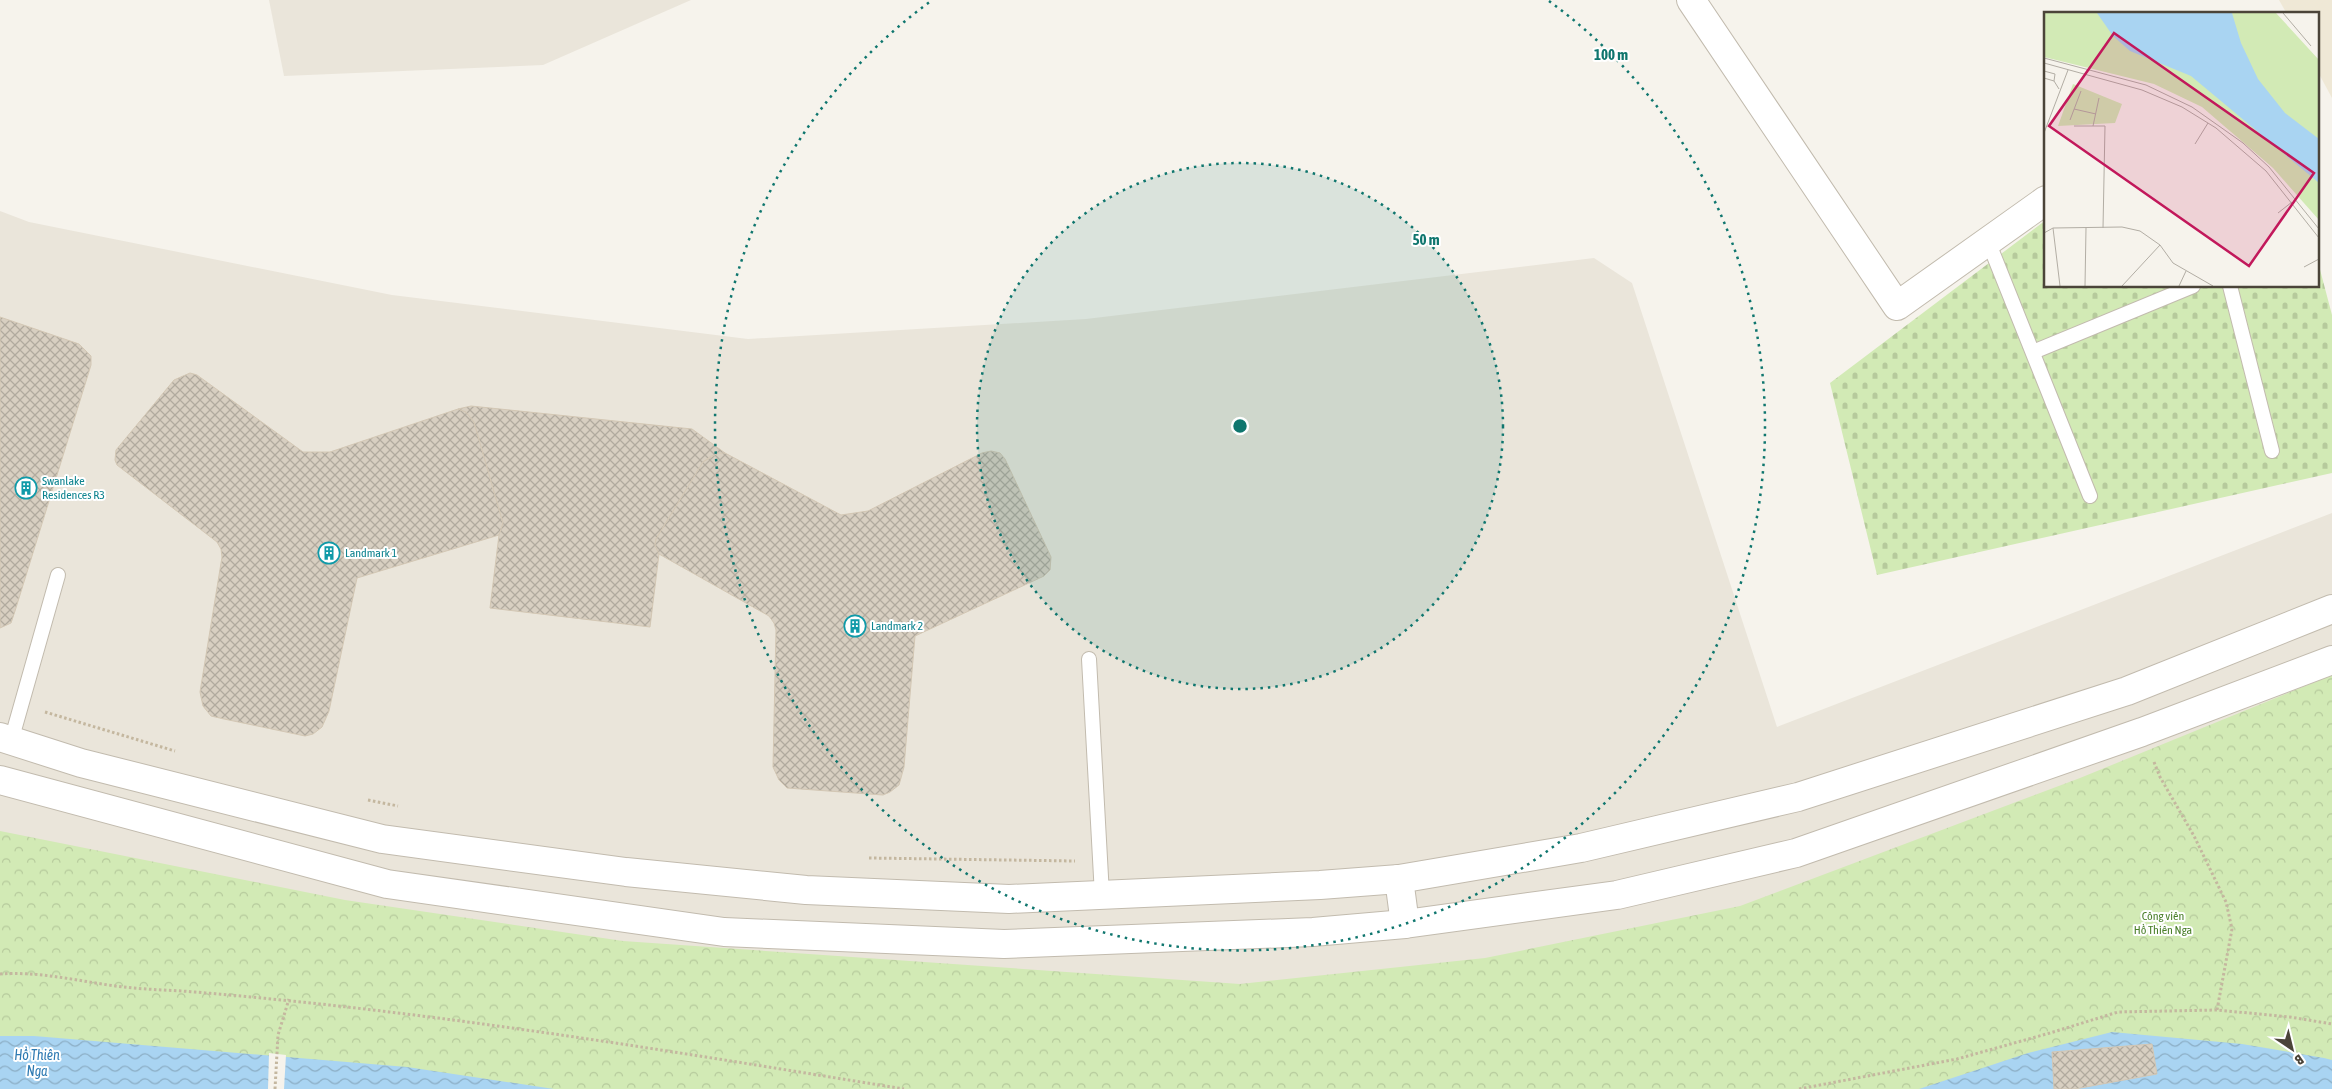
<svg xmlns="http://www.w3.org/2000/svg" width="2332" height="1089" viewBox="0 0 2332 1089" font-family="'Asap Condensed',sans-serif">
<defs>
<pattern id="cemetery-stones" width="16" height="16" patternUnits="userSpaceOnUse" patternTransform="scale(1.25)"><rect width="16" height="16" fill="#d2eab5"/><path d="M2 7V4a2 2 0 0 1 4 0v3zM10 15v-3a2 2 0 0 1 4 0v3z" fill="#b6ca9c"/></pattern>
<pattern id="park-crowns" width="20" height="18" patternUnits="userSpaceOnUse" patternTransform="scale(1.25)"><rect width="20" height="18" fill="#d2eab5"/><path d="M2 6a3 3 0 1 1 6 0M12 15a3 3 0 1 1 6 0" fill="none" stroke="#b6ca9c"/></pattern>
<pattern id="water-waves" width="16" height="10" patternUnits="userSpaceOnUse" patternTransform="scale(1.25)"><rect width="16" height="10" fill="#a9d4f2"/><path d="M0 5q4-4 8 0t8 0" fill="none" stroke="#8caec5"/></pattern>
<pattern id="building-cross-hatch" width="8" height="8" patternUnits="userSpaceOnUse" patternTransform="scale(1.25)"><rect width="8" height="8" fill="#d8cfc1"/><path d="M0 0l8 8M0 8l8-8" fill="none" stroke="#b1aa9e"/></pattern>
</defs>
<rect width="100%" height="100%" fill="#f6f3ec"/>
<g fill="#eae5da">
<path d="M269 0H691L543 65 284 76Z"/>
<path d="M0 211 29 222 392 295 748 339 1086 319 1594 258 1632 283 1777 727 2332 513V1089H0Z"/>
</g>
<path fill="#efe8d6" d="M2279 0H2332V98L2318 72V14H2287Z"/>
<path fill="url(#cemetery-stones)" d="M2046 220V286H2318V262L2332 315V473L1877 575 1830 383Z"/>
<path fill="url(#park-crowns)" d="M2332 675V1089H0V831L345 900 623 941 1240 984 1485 958 1740 906 2080 778Z"/>
<g fill="url(#water-waves)">
<path d="M2112 1032 2242 1044 2324 1058 2332 1060V1089H1919L2028 1053Z"/>
<path d="M0 1036H34L407 1067 554 1089H0Z"/>
</g>
<path fill="#f6f3ec" d="M269 1053 286 1055 284 1089H268Z"/>
<g fill="url(#building-cross-hatch)" stroke="#d3c7b4">
<path d="M0 317 79 344 91 356V365L15 611 11 623 0 628Z"/>
<path d="M190 373 197 375 303 452H330L458 409 466 412 474 422 503 523 502 529 499 535 357 578 329 711 322 727 313 734 305 736 224 719 211 716 203 706 200 692 222 557 221 549 217 542 117 465 115 460 116 450 174 380Z"/>
<path d="M471 406 692 429 725 453 711 456 703 462 656 539 655 545 659 554 650 627 490 608 499 535 503 523 474 422 466 412 458 409Z"/>
<path d="M991 451 1000 453 1005 459 1051 557 1050 570 1044 576 915 636 904 767 899 785 890 792 883 795 787 788 779 780 773 767 776 630 774 623 769 616 659 554 655 545 656 539 703 462 718 453H725L841 515 868 511 982 453Z"/>
<path d="M2152 1044 2157 1074 2075 1089H2054L2052 1052Z"/>
</g>
<g fill="none" stroke-linecap="round" stroke-linejoin="round">
<g stroke="#c2bbae" stroke-width="16">
<g id="lane">
<path d="M1988 241 2090 496"/>
<path d="M2230 286 2272 451"/>
<path d="M2033 352 2193 286"/>
<path d="M1089 659 1102 895"/>
<path d="M11 741 58 575"/>
</g>
</g>
<g stroke="#c2bbae" stroke-width="30">
<g id="street">
<path d="M1691 0 1897 306 2046 200"/>
<path d="M0 737 81 763 382 839 626 872 806 890 1009 899 1320 885 1399 879 1581 848 1798 797 2127 691 2332 609"/>
<path d="M0 780 387 884 724 932 1004 944 1313 932 1405 924 1617 895 1796 853 2142 732 2332 660"/>
<path d="M1399 879 1405 924"/>
</g>
</g>
<g stroke="#c4b79f" stroke-width="3" stroke-dasharray="2.5 2.5" stroke-linecap="butt">
<path d="M45 712 175 751"/>
<path d="M2154 762 2160 777 2194 836 2226 902 2232 929 2217 1010"/>
<path d="M368 800 398 806"/>
<path d="M869 858 1075 861"/>
<path d="M0 974C41 971 82 982 123 987 142 989 162 990 182 991 424 1010 664 1050 904 1089"/>
<path d="M275 1089 278 1035 289 999"/>
<path d="M1799 1089 1957 1059 2050 1033 2118 1012 2217 1010 2290 1017 2332 1024"/>
</g>
<use href="#lane" stroke="#fff" stroke-width="14"/>
<use href="#street" stroke="#fff" stroke-width="28"/>
</g>
<circle cx="1240" cy="426" r="263" fill="#0f766e" fill-opacity=".12"/>
<g fill="none" stroke="#0f766e" stroke-width="2.5" stroke-dasharray="2.5 5">
<circle cx="1240" cy="426" r="263"/>
<path d="M1549 1A525 525 0 1 1 931 1"/>
</g>
<defs>
<g id="building-ring" transform="scale(1.125)"><circle r="9.5" fill="#fff" stroke="#0f9aa8" stroke-width="1.5"/><path d="M-4-6H4V6H1V3H-1V6H-4ZM-2.5-4.3h1.7v1.8h-1.7ZM.8-4.3h1.7v1.8H.8ZM-2.5-1h1.7V.8h-1.7ZM.8-1h1.7V.8H.8Z" fill="#0f9aa8"/></g>
</defs>
<g fill-rule="evenodd">
<use href="#building-ring" x="26" y="488"/>
<use href="#building-ring" x="329" y="553"/>
<use href="#building-ring" x="855" y="626"/>
</g>
<g text-anchor="middle" stroke-width="4" stroke-linejoin="round" paint-order="stroke">
<g font-size="12" fill="#0d838f" stroke="#fff" text-anchor="start">
<text x="42" y="485">Swanlake<tspan x="42" dy="14">Residences R3</tspan></text>
<text x="345" y="557">Landmark 1</text>
<text x="871" y="630">Landmark 2</text>
</g>
<g font-size="12" fill="#4a7f2a" stroke="#fff">
<text x="2163" y="920">Công viên<tspan x="2163" dy="14">Hồ Thiên Nga</tspan></text>
</g>
<g font-size="14" font-style="italic" fill="#2e7ab2" stroke="#fff">
<text x="37" y="1060">Hồ Thiên<tspan x="37" dy="16">Nga</tspan></text>
</g>
</g>
<g transform="translate(2044 12)">
<rect width="275" height="275" fill="#f6f3ec"/>
<path d="M29 72 78 92 71 111 14 114Z" fill="#d2eab5"/>
<path d="M0 1H232L275 48V208L229 156 158 95 110 72 0 45Z" fill="#d2eab5"/>
<path d="M53 1H188L197 31 214 67 241 101 275 127V171L147 64 86 39 69 24Z" fill="#a9d4f2"/>
<path fill="none" stroke="#b2ada4" stroke-width="1" d="M239 1 267 34M0 46 102 73 148 95 199 131 225 155 275 217M0 51 98 78 138 95 172 116 222 159 275 226M0 59 11 62 10 69M0 66 10 69 15 77M30 97 52 102M26 108 37 79M30 114H61L59 216M49 114 55 86M0 121 24 58M151 132 164 111M234 201 248 190M9 216 16 274M0 221 9 216 78 215 96 219 116 233 129 251 169 274M260 255 275 247M41 274 42 216M78 274 116 233M135 274 142 259"/>
<path fill="#c2185b" fill-opacity="0.15" stroke="#c2185b" stroke-width="2.5" d="M70 21 270 161 205 254 5 114Z"/>
<rect width="275" height="275" fill="none" stroke="#4b4439" stroke-width="2.5"/>
</g>
<circle cx="1240" cy="426" r="8" fill="#0f766e" stroke="#fff" stroke-width="2.5"/>
<g font-size="15" text-anchor="middle" font-weight="bold" fill="#0f766e" stroke="#fff" stroke-width="4" stroke-linejoin="round" paint-order="stroke">
<text x="1611" y="60">100 m</text>
<text x="1426" y="245">50 m</text>
</g>
<g transform="translate(2292 1049) rotate(145)" stroke="#ffffff" stroke-width="4" paint-order="stroke">
<path d="M0-4L9 19L0 12L-9 19Z" fill="#4b4439"/>
<text y="-8" font-size="14" font-weight="bold" text-anchor="middle" fill="#4b4439">B</text>
</g>
</svg>
